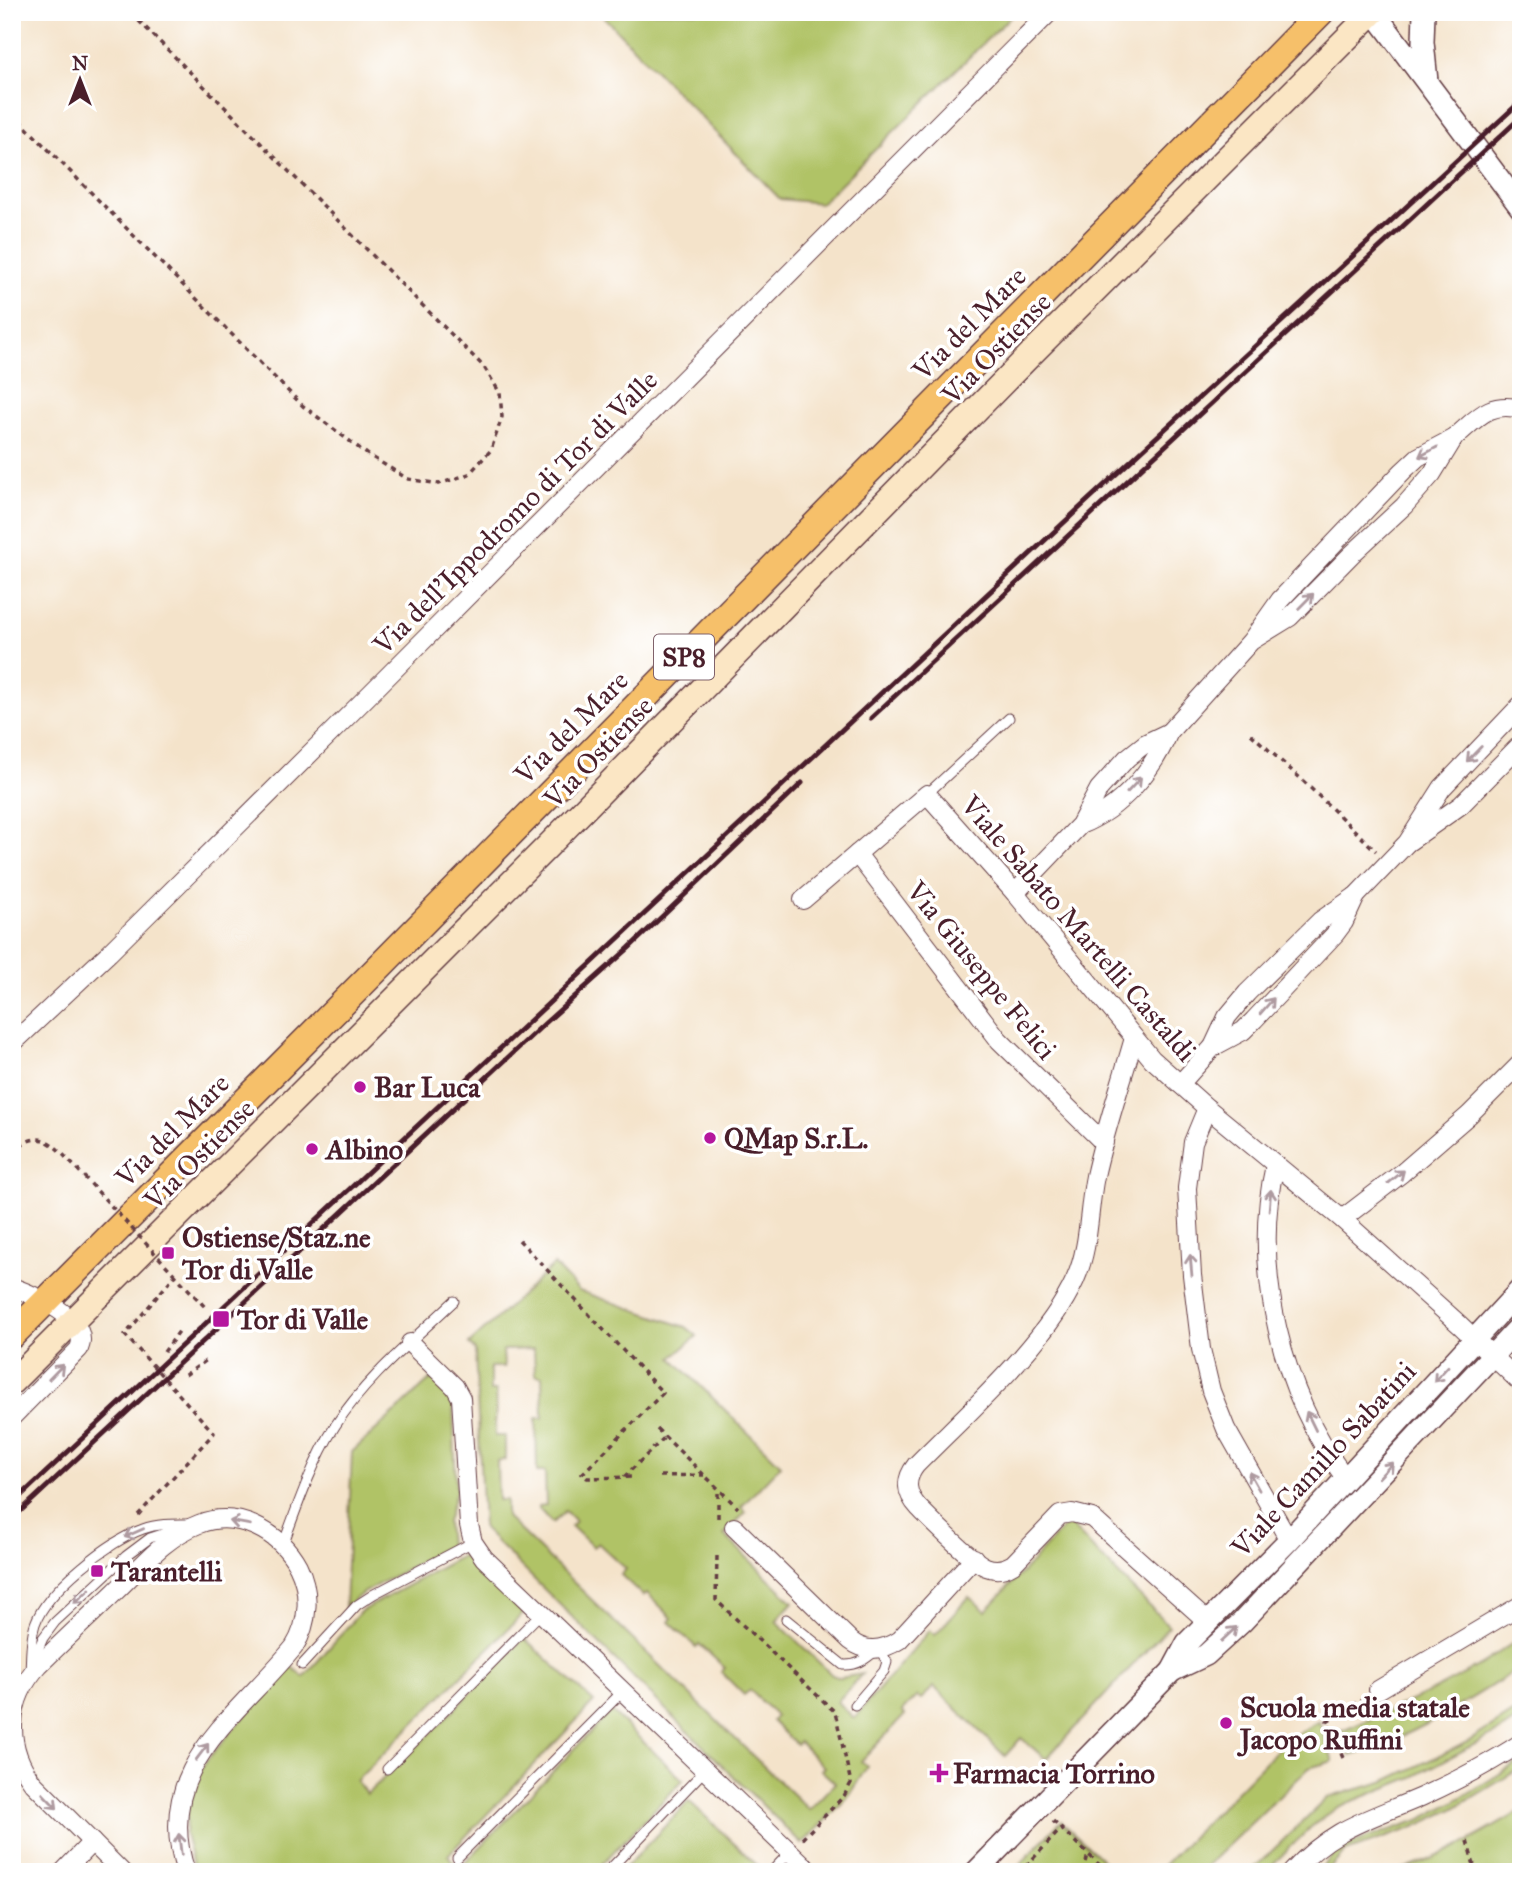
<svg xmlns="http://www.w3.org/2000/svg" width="1533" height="1884" viewBox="0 0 1533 1884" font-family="'IM FELL Great Primer',serif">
<rect width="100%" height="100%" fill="#fff"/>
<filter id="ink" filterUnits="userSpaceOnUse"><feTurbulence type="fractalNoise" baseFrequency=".0143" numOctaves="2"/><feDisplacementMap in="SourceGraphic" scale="14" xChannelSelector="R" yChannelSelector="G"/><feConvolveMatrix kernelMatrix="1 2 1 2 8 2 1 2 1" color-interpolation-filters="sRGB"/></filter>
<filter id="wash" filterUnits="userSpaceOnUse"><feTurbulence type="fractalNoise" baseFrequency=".00686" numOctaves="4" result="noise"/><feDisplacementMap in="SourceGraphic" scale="28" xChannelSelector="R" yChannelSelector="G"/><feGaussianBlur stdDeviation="1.57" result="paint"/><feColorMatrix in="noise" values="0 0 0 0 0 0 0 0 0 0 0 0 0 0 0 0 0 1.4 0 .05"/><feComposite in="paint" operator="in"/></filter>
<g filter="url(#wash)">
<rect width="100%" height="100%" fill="#f4e3ca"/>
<g fill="#b0c366" stroke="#7d7148" stroke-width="2" fill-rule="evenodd">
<path d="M599 12H1015L821 203 780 199Z"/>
<path d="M554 1265 579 1291 686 1327 697 1336 672 1358 781 1465 741 1507 746 1512 724 1535 793 1602 776 1621 832 1675 840 1678 862 1674 837 1702 854 1718 930 1630 935 1635 969 1597 986 1611 1068 1523 1169 1626 1046 1759 1021 1738 1005 1756 934 1687 921 1699 917 1696 902 1711 905 1715 861 1761 867 1767 847 1798 802 1844 483 1529 475 1350 469 1344ZM534 1349 535 1375 542 1376 543 1418H536L537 1472H545L546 1505 538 1506V1508L552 1523 565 1511 575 1521 571 1526 593 1547 598 1543 626 1569 621 1575 643 1596 647 1593 672 1618 669 1622 696 1647 699 1644 725 1668 721 1672 744 1695 750 1690 776 1716 772 1721 796 1745 799 1742 824 1767 821 1770 835 1783 809 1810 506 1517V1500H498L497 1461 505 1460V1436H495L496 1391H490V1367H504L503 1350Z"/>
<path d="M433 1377 448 1390 453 1403 456 1491 447 1522 449 1546 364 1592 345 1607 352 1452Z"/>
<path d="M469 1552 526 1611 356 1781 367 1794 432 1732 524 1638 594 1702 448 1855 454 1863 462 1866 611 1711 683 1780 594 1872H195L185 1835 189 1791 206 1761 289 1665 304 1677 361 1611Z"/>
<path d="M1521 1637V1667L1518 1669C1465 1703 1411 1738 1350 1756L1340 1732C1403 1705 1466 1679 1521 1637Z"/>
<path d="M1521 1708V1717L1500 1731 1413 1777 1338 1807 1311 1827 1265 1872H1250L1327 1798 1383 1782 1464 1744Z"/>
<path d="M1319 1721 1333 1761 1309 1768 1200 1872H1157L1287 1740Z"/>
<path d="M1521 1761V1768L1453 1809 1410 1829 1346 1851 1326 1872H1318L1338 1850 1350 1844 1419 1820 1452 1803Z"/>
<path d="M689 1801 761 1869 759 1872H621Z"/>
<path d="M1521 1811V1872H1395C1439 1860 1482 1834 1521 1811Z"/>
<path d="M1061 1821 1115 1872H1013Z"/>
</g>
</g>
<g filter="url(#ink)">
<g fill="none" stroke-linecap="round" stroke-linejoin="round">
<g stroke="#643c43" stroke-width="11">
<g id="service">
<path d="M927 794 1009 718"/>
<path d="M283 1545C298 1504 312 1463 335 1426 366 1378 413 1340 454 1301"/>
<path d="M786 1619 843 1665C859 1666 867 1658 879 1648L887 1662 884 1671 855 1705"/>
<path d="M34 1659 43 1638 55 1622 126 1556 150 1538 178 1529"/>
<path d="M302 1665 357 1605 374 1594 473 1542"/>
<path d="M30 1673C31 1657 30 1639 35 1624 47 1590 109 1541 143 1529 159 1523 175 1524 192 1524"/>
<path d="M387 1769 541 1613"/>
<path d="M457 1858 623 1691"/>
<path d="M607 1872 705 1770"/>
<path d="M771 1872 790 1852"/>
</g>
</g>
<g stroke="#643c43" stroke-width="20">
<g id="minor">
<path d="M1454 438C1478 418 1488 401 1521 409"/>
<path d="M1169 732 1251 641 1280 600 1403 471 1418 457 1454 438 1432 474 1404 506 1351 555 1290 617 1251 641"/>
<path d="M1410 841 1461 805 1521 744"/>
<path d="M857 854 999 1040 1104 1143"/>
<path d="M1015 893 1080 825 1099 789 1127 758 1146 743 1169 732C1152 772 1120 809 1080 825"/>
<path d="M803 900 927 794 1015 893 1152 1059 1207 1108 1342 1219 1460 1325 1521 1383"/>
<path d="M1134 1038C1121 1084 1105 1130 1095 1176 1088 1211 1090 1247 1075 1280 1046 1344 966 1414 916 1465 904 1480 906 1494 919 1508 933 1522 971 1561 986 1567 996 1571 1005 1569 1013 1564L1060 1515 1072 1513 1092 1518 1209 1623"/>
<path d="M12 1044 109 953 367 697 1050 12"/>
<path d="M1213 1047 1243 1031 1254 1020 1335 934 1344 922 1356 896"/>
<path d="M1180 1084 1213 1047 1227 1017 1247 993 1320 921 1356 896 1407 843 1442 788 1521 705"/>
<path d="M1207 1108 1193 1142 1187 1188 1192 1275 1201 1349 1211 1391 1226 1429 1289 1540"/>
<path d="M1275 1165C1251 1269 1282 1394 1346 1479"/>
<path d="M1342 1219 1402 1173 1469 1115 1521 1063"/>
<path d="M12 1287C34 1295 92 1319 79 1349L12 1417"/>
<path d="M410 1343 455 1387 461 1398 469 1525 473 1542 484 1558 811 1872"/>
<path d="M734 1527 851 1641C866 1653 884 1650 899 1640L974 1558"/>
<path d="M1378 1690 1521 1605"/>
<path d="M63 1872 92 1842"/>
<path d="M122 1872 33 1783C4 1745 7 1699 39 1665 64 1640 90 1616 116 1591 141 1567 165 1537 199 1524 237 1509 280 1532 298 1566 311 1592 309 1623 294 1647 237 1717 151 1769 186 1872"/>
<path d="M1292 1872C1333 1827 1368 1820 1421 1797 1456 1781 1489 1764 1521 1743"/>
</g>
</g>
<g stroke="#643c43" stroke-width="24">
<g id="tertiary">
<path d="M1374 12 1521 208"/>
<path d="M1424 12 1423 42 1427 81"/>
<path d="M1172 1671 1206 1655 1242 1622 1521 1325"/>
<path d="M976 1872 1172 1671 1187 1643 1289 1540 1521 1289"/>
</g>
</g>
<g stroke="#643c43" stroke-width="27">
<path id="secondary" d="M12 1382 548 846 1030 355 1373 12"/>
</g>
<g stroke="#643c43" stroke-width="29">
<path id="primary" d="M12 1335 381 965 1321 12"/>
</g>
<g stroke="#643c43" stroke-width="3.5" stroke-dasharray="5 5" stroke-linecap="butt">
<path d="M12 113 303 406 367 454 408 479 439 484 469 474 491 450 502 417 500 393 484 367 130 12"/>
<path d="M1251 734 1299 777 1376 851"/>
<path d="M12 1152C42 1124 55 1147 77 1169"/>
<path d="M519 1240 663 1393 582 1474 587 1478 635 1477"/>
<path d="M164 1352 180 1330"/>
<path d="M185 1375 207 1360"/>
<path d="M657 1429 738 1508"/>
<path d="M660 1476 704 1475"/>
<path d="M624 1477 665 1437"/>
<path d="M138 1515 214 1433 125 1335 175 1275 205 1307"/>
<path d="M718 1518V1489"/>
<path d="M717 1556 716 1600 835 1712 851 1783 844 1796 802 1839"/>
<path d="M1343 1758 1327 1721 1365 1698"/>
<path d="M1053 1821 1107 1872"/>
<path d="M1467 1841 1476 1872"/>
<path d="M1026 1866 1061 1829"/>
<path d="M1084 1872 1088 1854"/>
<path d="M1517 1872 1521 1869"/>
</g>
<use href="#service" stroke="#fff" stroke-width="9"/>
<use href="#minor" stroke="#fff" stroke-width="18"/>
<use href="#tertiary" stroke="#fff" stroke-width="21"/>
<use href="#secondary" stroke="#fbe6c4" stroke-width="24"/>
<use href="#primary" stroke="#f6c06b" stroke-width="26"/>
<g stroke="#4a1f2b" stroke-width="5">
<path d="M871 718 1521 117"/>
<path d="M12 1504 1086 502 1521 101"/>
<path d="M12 1519 543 1025 629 948 802 783"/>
</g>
<path stroke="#643c43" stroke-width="3.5" stroke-dasharray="5 5" stroke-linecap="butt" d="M77 1169 175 1275"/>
</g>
<defs><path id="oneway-shaft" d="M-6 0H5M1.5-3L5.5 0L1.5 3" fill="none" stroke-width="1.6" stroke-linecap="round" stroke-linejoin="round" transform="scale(1.75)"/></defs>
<g stroke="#ae9aa0">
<use href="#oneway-shaft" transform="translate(1428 452) rotate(151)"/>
<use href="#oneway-shaft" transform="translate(1306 601) rotate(-45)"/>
<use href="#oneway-shaft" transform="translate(1474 754) rotate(134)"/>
<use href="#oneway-shaft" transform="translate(1134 785) rotate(-47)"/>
<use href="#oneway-shaft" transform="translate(1267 1006) rotate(-49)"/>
<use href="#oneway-shaft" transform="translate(1396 1177) rotate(-39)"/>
<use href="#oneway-shaft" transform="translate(1270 1200) rotate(-85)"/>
<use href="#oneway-shaft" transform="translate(1191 1265) rotate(-95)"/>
<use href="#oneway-shaft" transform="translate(56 1372) rotate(-46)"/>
<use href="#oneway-shaft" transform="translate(1441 1374) rotate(132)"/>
<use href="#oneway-shaft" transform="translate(1311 1421) rotate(-116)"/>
<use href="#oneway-shaft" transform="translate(1386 1470) rotate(-47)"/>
<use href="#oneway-shaft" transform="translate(1254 1481) rotate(-119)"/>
<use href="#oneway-shaft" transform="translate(240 1523) rotate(-170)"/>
<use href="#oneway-shaft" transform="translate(134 1533) rotate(156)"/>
<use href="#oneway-shaft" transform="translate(82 1596) rotate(138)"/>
<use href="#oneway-shaft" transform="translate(1229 1634) rotate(-43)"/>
<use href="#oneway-shaft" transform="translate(202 1752) rotate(-53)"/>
<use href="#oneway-shaft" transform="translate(50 1801) rotate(46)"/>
<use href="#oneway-shaft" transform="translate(180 1844) rotate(-97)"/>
</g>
</g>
<g fill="#b5179e" stroke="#fff" stroke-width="2.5">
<circle cx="360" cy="1087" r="7"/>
<circle cx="710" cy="1138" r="7"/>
<circle cx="312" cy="1149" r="7"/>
<rect x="161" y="1246" width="14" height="14" rx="3.5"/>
<rect x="212" y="1310" width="18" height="18" rx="3.5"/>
<rect x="90" y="1564" width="14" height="14" rx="3.5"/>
<circle cx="1226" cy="1723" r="7"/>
<path d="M935.5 1762.5h7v7h7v7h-7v7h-7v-7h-7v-7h7z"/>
</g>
<g text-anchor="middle" stroke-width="7" stroke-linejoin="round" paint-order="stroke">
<rect fill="#fff" stroke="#80626b" stroke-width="2" x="654" y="634.5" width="60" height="45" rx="5"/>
<g font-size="26" font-weight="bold" fill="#4a1f2b">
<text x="684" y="666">SP8</text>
</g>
<g font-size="28" fill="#4a1f2b" stroke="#fff">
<text transform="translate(969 323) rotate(-45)" y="10">Via del Mare</text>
<text transform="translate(996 348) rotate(-46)" y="10">Via Ostiense</text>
<text transform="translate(515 512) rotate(-45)" y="10">Via dell'Ippodromo di Tor di Valle</text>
<text transform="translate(571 727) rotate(-45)" y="10">Via del Mare</text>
<text transform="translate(598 752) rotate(-46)" y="10">Via Ostiense</text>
<text transform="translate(1079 928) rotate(49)" y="10">Viale Sabato Martelli Castaldi</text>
<text transform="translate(982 970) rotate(51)" y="10">Via Giuseppe Felici</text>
<text transform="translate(172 1130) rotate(-45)" y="10">Via del Mare</text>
<text transform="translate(199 1154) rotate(-45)" y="10">Via Ostiense</text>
<text transform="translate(1323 1459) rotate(-47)" y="10">Viale Camillo Sabatini</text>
</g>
<g font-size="28" font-weight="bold" fill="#4a1f2b" stroke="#fff" text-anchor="start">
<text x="374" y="1097">Bar Luca</text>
<text x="724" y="1148">QMap S.r.L.</text>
<text x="326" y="1159">Albino</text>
<text x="182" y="1247">Ostiense/Staz.ne<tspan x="182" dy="32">Tor di Valle</tspan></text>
<text x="237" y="1329">Tor di Valle</text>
<text x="111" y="1581">Tarantelli</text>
<text x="1240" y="1717">Scuola media statale<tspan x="1240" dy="32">Jacopo Ruffini</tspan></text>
<text x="953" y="1783">Farmacia Torrino</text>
</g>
</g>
<rect width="1533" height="1884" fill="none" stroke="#fff" stroke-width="42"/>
<g transform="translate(80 80)" stroke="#ffffff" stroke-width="5" paint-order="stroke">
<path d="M0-5L12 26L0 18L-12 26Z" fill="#4a1f2b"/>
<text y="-10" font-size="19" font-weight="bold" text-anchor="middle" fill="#4a1f2b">N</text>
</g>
</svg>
